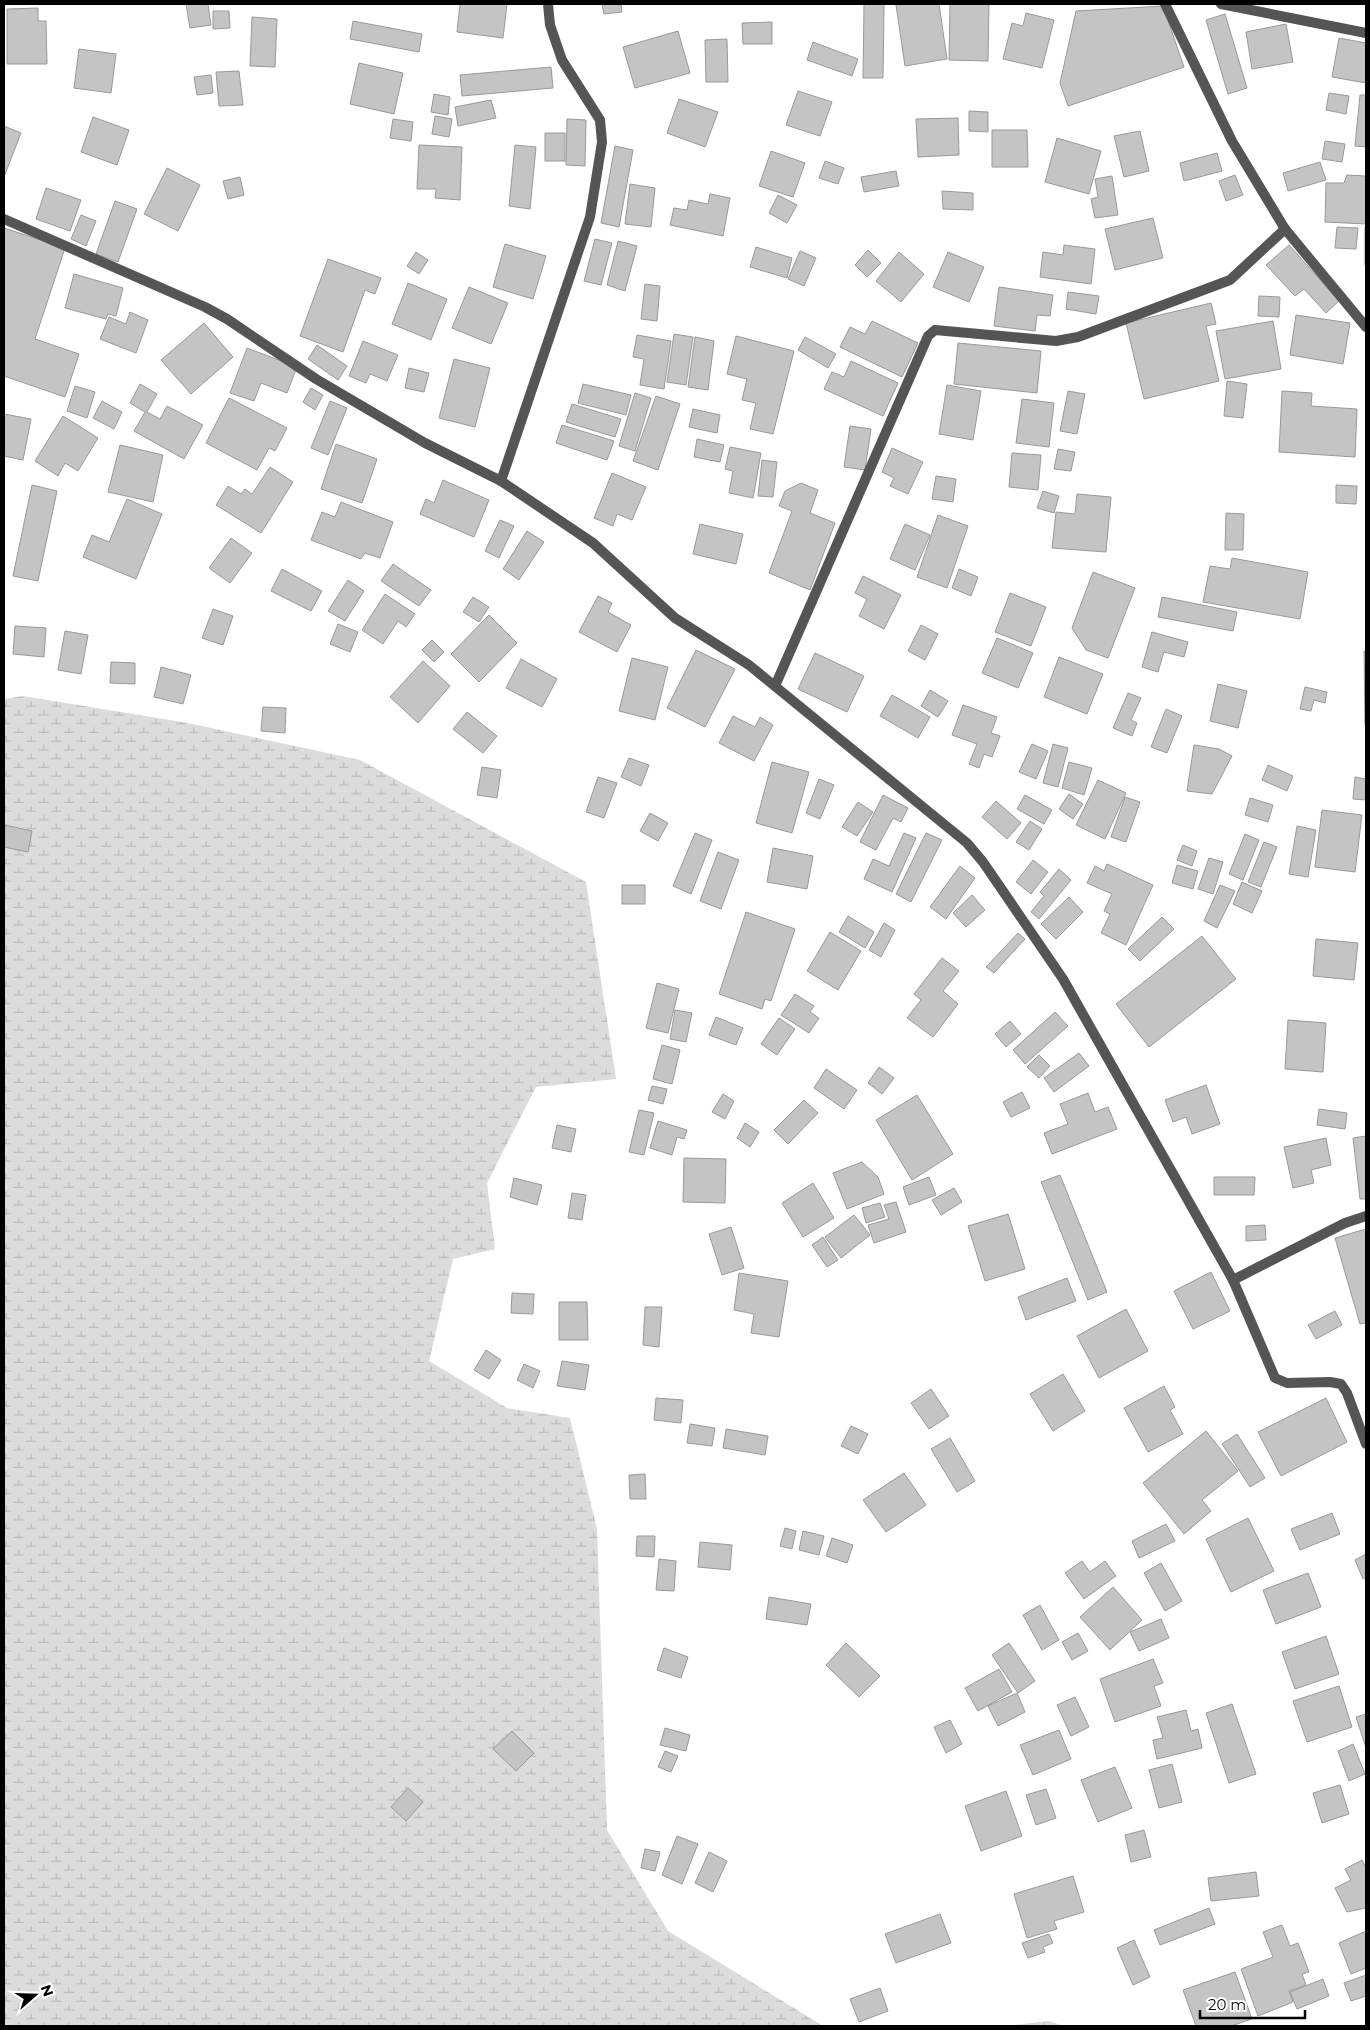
<svg xmlns="http://www.w3.org/2000/svg" width="1370" height="2030" viewBox="0 0 1370 2030" font-family="Montserrat,sans-serif">
<defs>
<pattern id="wetland-marsh" width="20" height="14" patternUnits="userSpaceOnUse" patternTransform="scale(1.25)"><rect width="20" height="14" fill="#dcdcdc"/><path d="M1 5h8M5 5V1M11 12h8M15 12V8" fill="none" stroke="#bbb"/></pattern>
</defs>
<rect width="100%" height="100%" fill="#fff"/>
<g fill="url(#wetland-marsh)">
<path d="M23 696 188 723 360 760 586 882 616 1079 536 1087 487 1183 495 1249 453 1259 429 1361 507 1408 570 1418 597 1529 607 1830 668 1931 823 2026H4V699Z"/>
<path d="M1049 2021 1064 2026H1006Z"/>
</g>
<g fill="#c4c4c4" stroke="#999">
<path d="M186 4H208L211 25 190 28Z"/>
<path d="M460 4H507L503 38 457 32Z"/>
<path d="M602 4H621L622 12 604 14Z"/>
<path d="M864 4H884L883 78H863Z"/>
<path d="M903 4H939L947 59 905 66 896 5Z"/>
<path d="M950 4H989L988 61 949 60Z"/>
<path d="M1163 6 1184 67 1068 106 1060 83 1076 11Z"/>
<path d="M38 8V21H46L47 64H7V9Z"/>
<path d="M213 11H229L230 28 213 29Z"/>
<path d="M1026 13 1054 20 1042 68 1003 59 1012 23 1023 26Z"/>
<path d="M1225 14 1247 88 1228 94 1206 20Z"/>
<path d="M252 17 277 19 275 67 250 66Z"/>
<path d="M353 21 422 34 419 52 350 39Z"/>
<path d="M772 22V44H743L742 23Z"/>
<path d="M1286 24 1293 62 1252 69 1246 32Z"/>
<path d="M678 31 690 73 635 88 623 47Z"/>
<path d="M1339 38 1366 43V83L1332 77Z"/>
<path d="M727 39 728 82H706L705 40Z"/>
<path d="M813 42 858 59 852 76 807 60Z"/>
<path d="M79 49 116 54 111 93 74 88Z"/>
<path d="M359 63 403 73 394 114 350 104Z"/>
<path d="M551 67 553 88 462 96 460 75Z"/>
<path d="M239 71 243 105 219 106 216 72Z"/>
<path d="M211 75 213 93 197 95 194 77Z"/>
<path d="M798 91 832 102 820 136 786 125Z"/>
<path d="M1329 93 1349 96 1346 114 1326 110Z"/>
<path d="M434 94 450 97 448 115 431 112Z"/>
<path d="M1360 95H1366V147L1355 146Z"/>
<path d="M679 99 718 112 705 147 667 133Z"/>
<path d="M491 100 496 118 458 126 455 107Z"/>
<path d="M969 111 988 112V132L969 131Z"/>
<path d="M435 116 452 119 449 137 432 134Z"/>
<path d="M93 117 129 130 117 165 81 152Z"/>
<path d="M958 118 959 155 918 157 916 119Z"/>
<path d="M393 119 413 122 411 141 390 138Z"/>
<path d="M567 119 586 120 585 166 566 165Z"/>
<path d="M4 126 21 133 4 177Z"/>
<path d="M992 130H1027L1028 167H992Z"/>
<path d="M1140 131 1149 171 1124 177 1114 136Z"/>
<rect x="545" y="133" width="20" height="28"/>
<path d="M1057 138 1101 151 1089 194 1045 182Z"/>
<path d="M1325 141 1345 144 1342 162 1322 159Z"/>
<path d="M419 145 462 147 460 200 435 198 436 189H417Z"/>
<path d="M515 145 536 147 530 209 509 206Z"/>
<path d="M615 146 633 150 619 227 601 223Z"/>
<path d="M771 151 805 163 793 197 759 186Z"/>
<path d="M1217 153 1222 171 1184 181 1180 163Z"/>
<path d="M825 161 844 168 838 184 819 178Z"/>
<path d="M1320 162 1326 180 1288 191 1283 173Z"/>
<path d="M167 168 200 185 178 231 144 214Z"/>
<path d="M896 171 899 186 864 192 861 177Z"/>
<path d="M1235 175 1243 195 1226 201 1219 181Z"/>
<path d="M1347 175 1366 176V224L1325 222 1326 183H1344Z"/>
<path d="M1112 176 1118 215 1095 218 1091 199 1098 197 1095 179Z"/>
<path d="M240 177 244 195 228 199 223 181Z"/>
<path d="M630 184 655 188 651 227 625 224Z"/>
<path d="M46 188 81 200 70 231 36 219Z"/>
<path d="M942 191 973 193V210L943 209Z"/>
<path d="M710 194 730 198 723 236 670 225 674 208 687 210 689 200 708 204Z"/>
<path d="M778 195 797 205 787 223 769 213Z"/>
<path d="M115 201 137 209 118 262 96 254Z"/>
<path d="M81 215 96 221 86 246 71 239Z"/>
<path d="M1153 218 1163 258 1115 270 1105 229Z"/>
<path d="M1337 227 1358 228 1356 249 1335 248Z"/>
<rect x="1365" y="227" width="1" height="38"/>
<path d="M4 228 65 248 35 339 79 354 65 397 4 376Z"/>
<path d="M595 239 612 243 601 285 584 281Z"/>
<path d="M618 241 637 246 625 291 607 285Z"/>
<path d="M505 244 546 256 533 299 493 287Z"/>
<path d="M1064 245 1095 249 1091 284 1040 277 1043 252 1063 255Z"/>
<path d="M1289 245 1339 301 1326 313 1304 289 1295 296 1266 265Z"/>
<path d="M756 247 792 258 787 278 750 267Z"/>
<path d="M868 250 881 263 867 277 855 265Z"/>
<path d="M800 251 816 258 804 286 788 279Z"/>
<path d="M416 252 428 260 419 274 407 266Z"/>
<path d="M899 252 924 274 901 302 876 281Z"/>
<path d="M948 252 984 267 969 302 933 287Z"/>
<path d="M328 259 381 278 375 294 365 290 343 352 300 336Z"/>
<path d="M74 274 123 288 116 316 108 314 106 319 65 308Z"/>
<path d="M408 283 447 299 431 340 392 324Z"/>
<path d="M645 284 660 286 657 321 641 319Z"/>
<path d="M469 287 508 303 491 344 452 328Z"/>
<path d="M999 287 1053 295 1050 316 1037 315 1035 331 994 326Z"/>
<path d="M1068 292 1099 296 1096 314 1066 309Z"/>
<path d="M1259 296 1280 297 1279 317 1258 316Z"/>
<path d="M1211 303 1216 324 1206 326 1219 381 1144 399 1126 323Z"/>
<path d="M130 312 148 320 136 353 100 339 109 317 126 324Z"/>
<path d="M1296 315 1350 323 1343 364 1290 355Z"/>
<path d="M872 321 918 343 902 377 840 347 850 327 865 334Z"/>
<path d="M1273 321 1281 369 1225 379 1216 331Z"/>
<path d="M204 323 233 357 191 394 161 360Z"/>
<path d="M674 334 693 337 686 385 667 382Z"/>
<path d="M637 335 671 341 664 389 640 385 644 359 633 357Z"/>
<path d="M736 336 794 351 773 434 750 429 756 403 742 400 747 379 727 374Z"/>
<path d="M695 337 714 341 708 390 688 387Z"/>
<path d="M805 337 836 354 828 368 798 350Z"/>
<path d="M363 341 398 355 387 381 370 374 366 383 349 376Z"/>
<path d="M958 343 1041 351 1037 393 954 384Z"/>
<path d="M317 345 347 366 338 380 308 359Z"/>
<path d="M247 348 297 367 287 393 261 383 254 401 230 393Z"/>
<path d="M454 359 490 368 475 427 439 418Z"/>
<path d="M851 361 898 383 883 416 824 389 832 372 844 377Z"/>
<path d="M409 368 429 373 424 392 405 388Z"/>
<path d="M1227 381 1247 384 1243 418 1224 416Z"/>
<path d="M140 384 157 394 147 412 160 419 167 406 203 425 184 459 134 431 145 412 130 403Z"/>
<path d="M583 384 631 395 626 415 578 403Z"/>
<path d="M947 385 981 391 973 440 939 434Z"/>
<path d="M75 386 95 392 87 418 67 411Z"/>
<path d="M311 388 323 395 315 410 303 402Z"/>
<path d="M1068 391 1085 394 1077 434 1060 431Z"/>
<path d="M1282 391 1312 393 1311 406 1357 409 1355 457 1279 452Z"/>
<path d="M635 393 651 398 635 451 619 446Z"/>
<path d="M656 396 680 404 658 470 633 461Z"/>
<path d="M229 398 287 428 275 451 269 448 257 470 206 443Z"/>
<path d="M1022 399 1054 403 1049 447 1016 443Z"/>
<path d="M102 401 122 412 114 429 93 418Z"/>
<path d="M330 401 347 408 328 455 311 448Z"/>
<path d="M572 404 621 419 615 437 566 422Z"/>
<path d="M693 409 720 415 717 433 689 427Z"/>
<path d="M4 414 31 419 23 460 4 456Z"/>
<path d="M63 416 98 438 78 471 65 463 58 476 35 461Z"/>
<path d="M562 425 614 441 607 460 556 443Z"/>
<path d="M850 426 871 429 865 470 844 467Z"/>
<path d="M697 439 724 445 720 462 694 457Z"/>
<path d="M336 444 377 459 362 503 321 489Z"/>
<path d="M120 445 163 455 153 502 108 492Z"/>
<path d="M730 447 761 453 753 498 729 493 733 471 725 469Z"/>
<path d="M892 448 923 462 908 494 890 486 894 478 882 472Z"/>
<path d="M1058 449 1075 452 1071 471 1054 469Z"/>
<path d="M1012 453 1041 455 1038 490 1009 487Z"/>
<path d="M762 460 777 462 773 497 758 496Z"/>
<path d="M270 467 293 482 261 533 216 505 228 486 241 494 245 489 252 494Z"/>
<path d="M612 473 646 487 632 520 617 514 613 526 594 518Z"/>
<path d="M936 476 956 479 953 502 932 499Z"/>
<path d="M443 480 489 500 474 537 420 514 426 499 434 503Z"/>
<path d="M801 483 818 490 810 513 835 523 810 590 769 573 792 511 779 506 785 491Z"/>
<path d="M32 485 57 491 38 581 13 576Z"/>
<path d="M1336 485 1357 486 1356 504 1336 503Z"/>
<path d="M1043 491 1059 496 1054 513 1037 508Z"/>
<path d="M1077 494 1111 497 1106 552 1052 548 1056 512 1075 514Z"/>
<path d="M127 499 162 514 136 579 83 557 92 535 109 542Z"/>
<path d="M341 502 393 522 380 558 365 553 361 559 311 540 322 512 335 517Z"/>
<path d="M1226 513 1244 514 1243 550H1225Z"/>
<path d="M938 515 968 526 947 588 917 577Z"/>
<path d="M500 520 514 526 499 558 485 551Z"/>
<path d="M700 524 743 534 736 564 693 554Z"/>
<path d="M905 524 930 535 915 570 890 559Z"/>
<path d="M527 531 544 542 519 580 503 569Z"/>
<path d="M231 538 252 553 230 583 209 568Z"/>
<path d="M1232 558 1308 572 1300 619 1203 602 1210 566 1230 569Z"/>
<path d="M393 564 431 590 419 606 381 581Z"/>
<path d="M282 569 322 591 311 611 271 591Z"/>
<path d="M959 569 978 577 971 596 952 588Z"/>
<path d="M1093 572 1135 588 1108 658 1086 650 1072 628Z"/>
<path d="M863 576 901 595 884 629 859 616 867 599 855 593Z"/>
<path d="M348 580 364 591 345 621 328 611Z"/>
<path d="M1010 593 1046 607 1031 646 995 632Z"/>
<path d="M385 594 415 614 406 627 398 621 383 644 362 630Z"/>
<path d="M598 596 612 603 608 612 631 625 617 652 579 632Z"/>
<path d="M473 597 489 607 479 622 463 612Z"/>
<path d="M1162 597 1237 612 1233 631 1158 617Z"/>
<path d="M213 609 233 616 223 645 202 638Z"/>
<path d="M489 615 517 643 479 682 451 654Z"/>
<path d="M338 624 358 632 350 652 330 644Z"/>
<path d="M921 625 938 634 925 660 908 651Z"/>
<path d="M15 626 46 628 44 657 13 654Z"/>
<path d="M65 631 88 635 81 674 58 670Z"/>
<path d="M1152 632 1188 642 1184 657 1164 652 1158 672 1142 667Z"/>
<path d="M997 638 1033 653 1018 688 982 673Z"/>
<path d="M432 640 444 652 434 662 422 650Z"/>
<path d="M696 650 735 669 705 727 667 708Z"/>
<path d="M1364 651H1366V726H1365Z"/>
<path d="M815 653 864 676 847 712 798 689Z"/>
<path d="M1059 657 1103 674 1087 714 1044 697Z"/>
<path d="M632 658 668 667 655 720 619 711Z"/>
<path d="M521 659 557 679 542 707 506 688Z"/>
<path d="M423 661 450 686 418 723 390 697Z"/>
<path d="M111 662 135 663V684L110 683Z"/>
<path d="M161 667 191 675 183 704 154 697Z"/>
<path d="M1218 684 1247 691 1238 728 1210 721Z"/>
<path d="M1305 687 1327 692 1325 703 1314 700 1311 711 1300 709Z"/>
<path d="M930 690 948 701 938 717 921 706Z"/>
<path d="M1128 693 1141 698 1131 720 1137 723 1132 736 1113 728Z"/>
<path d="M892 695 930 717 918 738 880 716Z"/>
<path d="M963 705 997 717 991 733 1000 736 992 757 984 754 979 768 969 764 977 744 952 735Z"/>
<path d="M263 707 286 708 285 733 261 731Z"/>
<path d="M1166 709 1182 716 1167 753 1151 747Z"/>
<path d="M467 712 497 736 483 753 453 729Z"/>
<path d="M733 716 755 727 760 717 773 725 754 761 719 743Z"/>
<path d="M1032 744 1048 751 1036 779 1019 772Z"/>
<path d="M1053 744 1068 748 1058 787 1043 783Z"/>
<path d="M1194 745 1219 749 1232 756 1212 794 1187 791Z"/>
<path d="M629 758 649 765 641 786 621 777Z"/>
<path d="M772 762 809 772 792 833 756 823Z"/>
<path d="M1069 762 1092 768 1084 795 1062 788Z"/>
<path d="M1268 765 1293 776 1287 791 1262 780Z"/>
<path d="M482 767 501 770 497 798 477 795Z"/>
<path d="M598 777 617 783 604 818 586 812Z"/>
<path d="M1355 777 1366 779V800L1353 799Z"/>
<path d="M819 779 834 785 820 819 806 813Z"/>
<path d="M1098 780 1126 793 1105 839 1076 825Z"/>
<path d="M1069 794 1083 804 1073 819 1059 809Z"/>
<path d="M883 795 908 808 901 822 893 818 876 850 860 842Z"/>
<path d="M1025 795 1052 810 1044 824 1017 809Z"/>
<path d="M1125 797 1140 802 1126 842 1111 837Z"/>
<path d="M1250 798 1273 805 1268 822 1245 815Z"/>
<path d="M996 801 1021 823 1007 839 982 817Z"/>
<path d="M858 802 873 812 857 836 842 827Z"/>
<path d="M1322 810 1362 815 1355 872 1315 867Z"/>
<path d="M650 813 668 823 658 841 640 831Z"/>
<path d="M1030 821 1042 829 1029 850 1016 842Z"/>
<path d="M5 825 32 831 28 852 4 847Z"/>
<path d="M1297 826 1316 830 1308 877 1289 874Z"/>
<path d="M695 833 712 840 691 894 673 886Z"/>
<path d="M904 833 916 838 892 892 864 879 873 859 889 866Z"/>
<path d="M926 833 942 840 911 902 896 894Z"/>
<path d="M1245 834 1259 840 1243 880 1229 874Z"/>
<path d="M1264 842 1277 847 1261 887 1248 882Z"/>
<path d="M1183 845 1197 851 1192 866 1177 860Z"/>
<path d="M773 848 813 856 807 889 767 882Z"/>
<path d="M718 852 739 860 721 909 700 901Z"/>
<path d="M1209 858 1223 862 1213 894 1198 889Z"/>
<path d="M1033 860 1048 872 1031 894 1016 882Z"/>
<path d="M1107 864 1153 885 1126 945 1101 933 1110 914 1104 911 1112 894 1087 883 1095 866 1104 871Z"/>
<path d="M1177 865 1198 871 1193 889 1172 883Z"/>
<path d="M960 866 975 878 946 919 930 907Z"/>
<path d="M1059 869 1071 880 1039 919 1031 912 1044 896 1040 892Z"/>
<path d="M1242 882 1262 891 1252 913 1233 904Z"/>
<rect x="622" y="885" width="23" height="19"/>
<path d="M1220 885 1235 891 1217 928 1204 921Z"/>
<path d="M972 895 985 910 966 927 953 913Z"/>
<path d="M1069 897 1083 912 1056 939 1041 924Z"/>
<path d="M746 912 795 929 771 1001 765 999 762 1009 719 994Z"/>
<path d="M848 916 874 932 865 948 839 932Z"/>
<path d="M1162 917 1174 929 1140 961 1128 949Z"/>
<path d="M884 923 895 930 881 957 869 950Z"/>
<path d="M830 932 861 951 838 990 807 971Z"/>
<path d="M1018 933 1025 939 994 973 986 967Z"/>
<path d="M1202 936 1236 979 1149 1047 1116 1004Z"/>
<path d="M1316 939 1358 943 1354 980 1313 976Z"/>
<path d="M942 958 959 971 943 991 958 1004 933 1037 907 1018 921 1000 914 994Z"/>
<path d="M657 983 679 989 668 1033 646 1028Z"/>
<path d="M795 994 814 1006 810 1012 819 1018 809 1033 781 1015Z"/>
<path d="M675 1010 692 1013 686 1042 670 1039Z"/>
<path d="M1055 1012 1068 1026 1025 1064 1013 1050Z"/>
<path d="M716 1017 743 1028 736 1045 709 1035Z"/>
<path d="M779 1018 795 1029 777 1055 761 1044Z"/>
<path d="M1288 1020 1326 1023 1323 1072 1285 1069Z"/>
<path d="M1010 1021 1021 1034 1006 1047 995 1034Z"/>
<path d="M662 1045 680 1050 672 1084 653 1079Z"/>
<path d="M1079 1053 1089 1066 1054 1092 1044 1078Z"/>
<path d="M1039 1055 1050 1066 1039 1078 1027 1067Z"/>
<path d="M879 1067 894 1078 882 1094 868 1083Z"/>
<path d="M826 1069 857 1090 844 1109 814 1088Z"/>
<path d="M1206 1085 1220 1124 1192 1134 1186 1117 1173 1122 1165 1100Z"/>
<path d="M652 1086 667 1089 663 1104 648 1100Z"/>
<path d="M1022 1092 1030 1108 1011 1117 1003 1102Z"/>
<path d="M1088 1093 1095 1112 1108 1107 1117 1129 1052 1154 1044 1133 1068 1124 1060 1104Z"/>
<path d="M723 1094 734 1101 725 1119 712 1112Z"/>
<path d="M917 1095 953 1154 912 1180 876 1120Z"/>
<path d="M804 1100 818 1113 788 1144 774 1130Z"/>
<path d="M1319 1109 1347 1113 1345 1129 1317 1125Z"/>
<path d="M639 1110 654 1113 644 1155 629 1152Z"/>
<path d="M658 1121 687 1130 684 1139 677 1137 672 1155 650 1148Z"/>
<path d="M745 1123 759 1132 750 1147 737 1138Z"/>
<path d="M557 1125 576 1129 571 1152 552 1148Z"/>
<path d="M1366 1136V1199H1360L1353 1138Z"/>
<path d="M1326 1138 1331 1165 1311 1170 1314 1183 1293 1188 1284 1147Z"/>
<path d="M684 1158 726 1159 725 1203 683 1202Z"/>
<path d="M862 1162 878 1177 884 1194 847 1209 833 1173Z"/>
<path d="M1060 1175 1107 1292 1088 1300 1041 1182Z"/>
<path d="M929 1177 936 1195 909 1205 903 1187Z"/>
<path d="M1214 1177H1255L1254 1195H1214Z"/>
<path d="M514 1178 542 1185 537 1205 510 1197Z"/>
<path d="M813 1183 834 1218 803 1237 782 1203Z"/>
<path d="M954 1188 962 1202 941 1215 932 1200Z"/>
<path d="M572 1193 586 1195 582 1220 568 1218Z"/>
<path d="M896 1202 906 1232 874 1243 868 1225 889 1219 884 1205Z"/>
<path d="M880 1203 885 1217 866 1223 862 1208Z"/>
<path d="M1008 1214 1025 1269 985 1281 968 1226Z"/>
<path d="M854 1215 870 1235 841 1258 825 1237Z"/>
<path d="M1265 1225 1266 1240 1246 1241V1226Z"/>
<path d="M731 1227 744 1268 722 1275 709 1234Z"/>
<path d="M1366 1229V1323L1360 1324 1335 1238Z"/>
<path d="M823 1237 838 1260 827 1267 812 1245Z"/>
<path d="M1211 1272 1230 1311 1193 1329 1174 1291Z"/>
<path d="M739 1273 788 1281 779 1337 751 1333 754 1314 734 1310Z"/>
<path d="M1067 1278 1076 1301 1026 1320 1018 1297Z"/>
<path d="M512 1293 534 1294 533 1314 511 1313Z"/>
<path d="M559 1302H587L588 1340H559Z"/>
<path d="M645 1307H662L659 1347 643 1345Z"/>
<path d="M1126 1309 1148 1351 1099 1378 1077 1336Z"/>
<path d="M1335 1311 1342 1325 1316 1339 1308 1325Z"/>
<path d="M486 1350 501 1360 489 1379 474 1370Z"/>
<path d="M562 1361 589 1365 585 1390 557 1386Z"/>
<path d="M524 1364 540 1371 533 1388 517 1380Z"/>
<path d="M1063 1374 1085 1411 1053 1431 1030 1394Z"/>
<path d="M1164 1386 1175 1407 1170 1410 1183 1434 1148 1452 1124 1408Z"/>
<path d="M931 1389 949 1416 929 1429 911 1403Z"/>
<path d="M656 1398 683 1400 681 1423 654 1420Z"/>
<path d="M1326 1398 1347 1442 1281 1476 1258 1432Z"/>
<path d="M690 1424 715 1428 712 1446 687 1443Z"/>
<path d="M851 1426 868 1434 858 1454 841 1446Z"/>
<path d="M726 1429 768 1436 765 1455 723 1448Z"/>
<path d="M1206 1431 1238 1471 1202 1500 1211 1511 1184 1534 1143 1483Z"/>
<path d="M1237 1434 1265 1478 1250 1487 1222 1444Z"/>
<path d="M950 1438 975 1481 957 1492 931 1449Z"/>
<path d="M904 1473 926 1505 886 1532 863 1500Z"/>
<path d="M645 1474 646 1499H630L629 1475Z"/>
<path d="M1332 1513 1340 1534 1300 1550 1291 1529Z"/>
<path d="M1248 1518 1274 1571 1231 1592 1206 1539Z"/>
<path d="M1166 1524 1175 1541 1139 1558 1132 1541Z"/>
<path d="M785 1528 796 1531 792 1549 780 1546Z"/>
<path d="M803 1531 824 1536 819 1555 799 1550Z"/>
<path d="M637 1536H655L654 1557 636 1556Z"/>
<path d="M832 1538 853 1545 847 1563 826 1556Z"/>
<path d="M700 1542 732 1545 730 1570 698 1567Z"/>
<path d="M1366 1554V1577L1363 1579 1355 1560Z"/>
<path d="M659 1559 676 1561 674 1591 656 1590Z"/>
<path d="M1082 1561 1090 1572 1105 1561 1116 1576 1084 1599 1065 1573Z"/>
<path d="M1161 1563 1182 1601 1165 1611 1144 1573Z"/>
<path d="M1308 1573 1321 1607 1276 1624 1263 1590Z"/>
<path d="M1113 1587 1142 1620 1110 1650 1080 1617Z"/>
<path d="M769 1597 811 1604 807 1625 766 1619Z"/>
<path d="M1040 1605 1059 1640 1042 1650 1023 1615Z"/>
<path d="M1161 1619 1169 1638 1139 1651 1130 1632Z"/>
<path d="M1078 1633 1088 1651 1072 1660 1062 1642Z"/>
<path d="M1326 1636 1339 1674 1295 1689 1282 1652Z"/>
<path d="M846 1643 880 1676 859 1697 826 1665Z"/>
<path d="M1009 1643 1035 1681 1018 1693 992 1655Z"/>
<path d="M664 1648 688 1657 681 1678 657 1670Z"/>
<path d="M1153 1659 1163 1683 1154 1686 1161 1706 1115 1722 1100 1679Z"/>
<path d="M999 1669 1012 1692 978 1711 965 1688Z"/>
<path d="M1339 1686 1352 1727 1307 1742 1293 1701Z"/>
<path d="M1017 1693 1025 1712 998 1726 988 1706Z"/>
<path d="M1075 1697 1089 1727 1071 1736 1057 1705Z"/>
<path d="M1232 1704 1256 1774 1229 1783 1206 1713Z"/>
<path d="M1186 1710 1191 1731 1198 1729 1202 1748 1157 1759 1153 1740 1163 1738 1157 1717Z"/>
<path d="M1366 1714V1748L1356 1717Z"/>
<path d="M950 1720 962 1744 946 1753 934 1727Z"/>
<path d="M665 1728 690 1735 686 1751 660 1745Z"/>
<path d="M1059 1730 1071 1759 1033 1775 1020 1745Z"/>
<path d="M512 1731 534 1753 516 1771 493 1749Z"/>
<path d="M1353 1744 1365 1774 1349 1781 1338 1751Z"/>
<path d="M665 1751 678 1756 671 1772 658 1767Z"/>
<path d="M1172 1764 1182 1802 1159 1808 1149 1770Z"/>
<path d="M1115 1767 1132 1808 1098 1822 1081 1780Z"/>
<path d="M1340 1785 1349 1814 1322 1823 1313 1793Z"/>
<path d="M408 1788 423 1802 406 1821 391 1807Z"/>
<path d="M1046 1789 1056 1818 1036 1825 1026 1795Z"/>
<path d="M1006 1791 1022 1836 981 1851 965 1806Z"/>
<path d="M1144 1830 1151 1857 1131 1862 1125 1835Z"/>
<path d="M677 1836 698 1844 682 1884 662 1875Z"/>
<path d="M645 1849 660 1852 655 1871 641 1868Z"/>
<path d="M709 1852 727 1861 713 1892 695 1883Z"/>
<path d="M1362 1860 1366 1868V1908L1347 1912 1335 1888 1351 1880 1345 1869Z"/>
<path d="M1256 1872 1259 1896 1211 1901 1208 1878Z"/>
<path d="M1073 1876 1084 1912 1054 1921 1057 1929 1027 1938 1014 1894Z"/>
<path d="M1209 1908 1215 1924 1160 1945 1154 1930Z"/>
<path d="M940 1914 951 1943 896 1963 885 1934Z"/>
<path d="M1282 1925 1290 1946 1298 1943 1309 1972 1302 1974 1306 1985 1289 1991 1293 2002 1258 2016 1241 1969 1273 1957 1263 1932Z"/>
<path d="M1366 1931V1968L1351 1974 1339 1943Z"/>
<path d="M1049 1934 1053 1943 1043 1947 1045 1952 1028 1958 1022 1943Z"/>
<path d="M1134 1940 1150 1977 1133 1985 1117 1948Z"/>
<path d="M1235 1972 1252 2019 1231 2026H1196L1183 1990Z"/>
<path d="M1366 1975V1996L1351 2001 1344 1983Z"/>
<path d="M1323 1979 1329 1996 1297 2009 1290 1992Z"/>
<path d="M880 1988 888 2011 859 2022 850 1999Z"/>
</g>
<g fill="none" stroke-linecap="round" stroke-linejoin="round">
<g stroke="#555" stroke-width="10">
<path d="M1165 4 1232 141 1285 229 1366 327"/>
<path d="M1221 4 1366 33"/>
<path d="M4 219 205 307 227 319 316 379 425 443 501 481 593 543 675 618 749 665 967 843 983 862 1063 979 1233 1280 1275 1378 1287 1383 1330 1382 1341 1384 1347 1393 1366 1444"/>
<path d="M501 481 590 217 602 142 600 120 562 60 550 25 548 4"/>
<path d="M775 686 928 336 935 330 1056 341 1078 337 1230 280 1285 229"/>
<path d="M1233 1280 1345 1223 1366 1216"/>
</g>
</g>
<rect width="1370" height="2030" fill="none" stroke="#000000" stroke-width="10"/>
<g transform="translate(35 1995) rotate(70)" stroke="#ffffff" stroke-width="4" paint-order="stroke">
<path d="M0-4L9 19L0 12L-9 19Z" fill="#000000"/>
<text y="-8" font-size="14" font-weight="bold" text-anchor="middle" fill="#000000">N</text>
</g>
<path d="M1200 2010v8h105v-8" fill="none" stroke="#000000" stroke-width="2.5"/>
<text x="1208" y="2010" font-size="15" fill="#000000" stroke="#ffffff" stroke-width="4" paint-order="stroke">20 m</text>
</svg>
